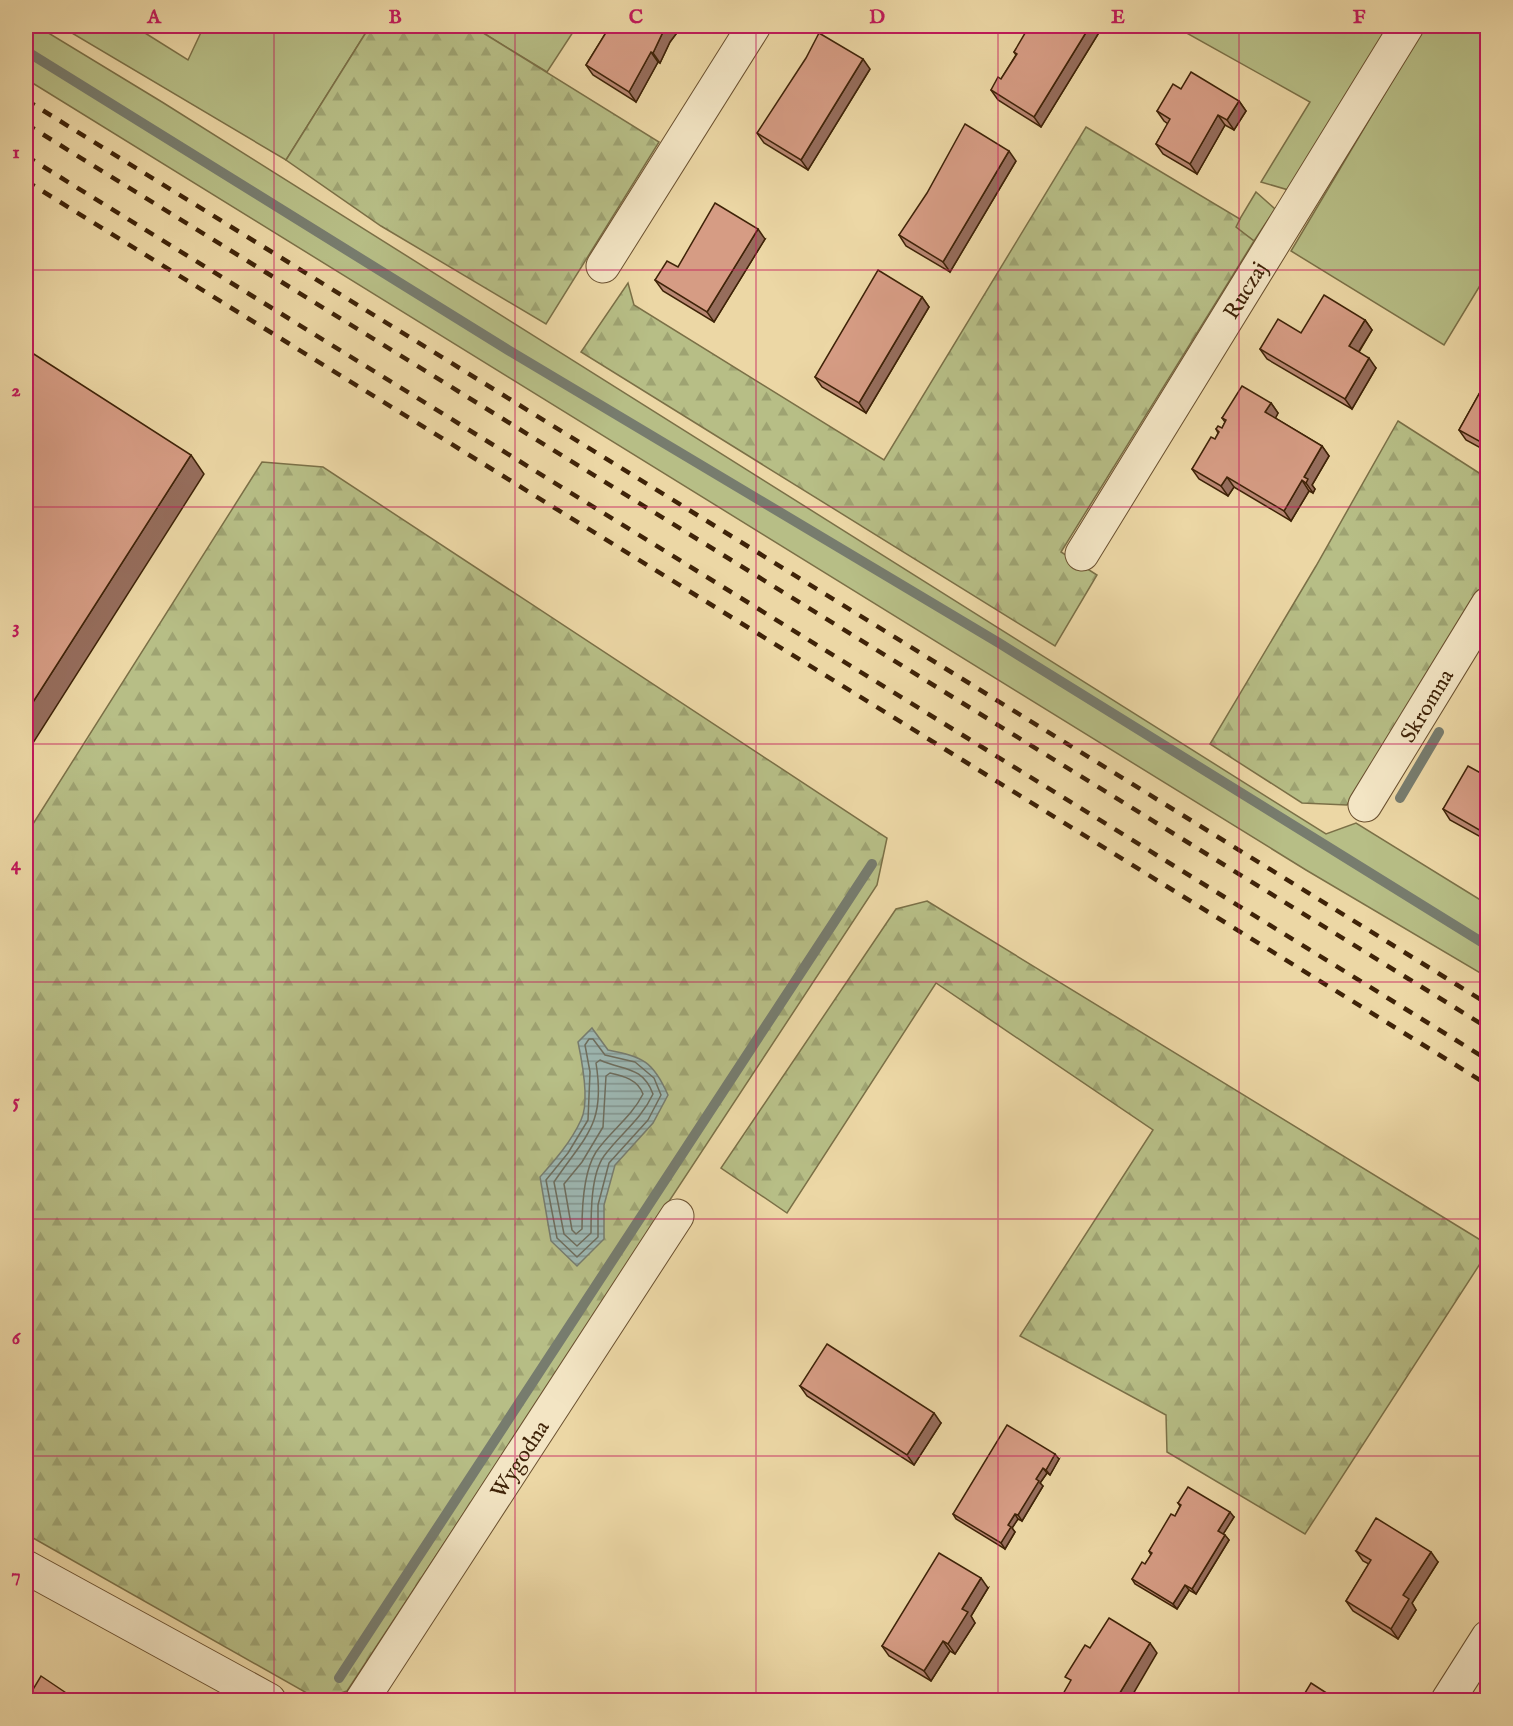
<svg xmlns="http://www.w3.org/2000/svg" width="1513" height="1726" viewBox="0 0 1513 1726" font-family="'IM FELL English',serif">
<defs>
<pattern id="forest-firs" width="22" height="20" patternUnits="userSpaceOnUse" patternTransform="scale(1.5)"><rect width="22" height="20" fill="#b7be86"/><path d="M5 1l3.5 6h-7zM16 11l3.5 6h-7z" fill="#9ea372"/></pattern>
<pattern id="water-rules" width="6" height="5" patternUnits="userSpaceOnUse" patternTransform="scale(1.5)"><rect width="6" height="5" fill="#9db7b2"/><path d="M0 2.5h6" fill="none" stroke="#81948f"/></pattern>
</defs>
<rect width="100%" height="100%" fill="#ecd7a5"/>
<filter id="stains"><feTurbulence type="fractalNoise" baseFrequency=".00333" numOctaves="4"/><feColorMatrix values="0 0 0 0 .2 0 0 0 0 .09 0 0 0 0 .02 0 0 0 .5 -.17"/></filter>
<radialGradient id="worn" r=".72"><stop offset=".6" stop-color="#630" stop-opacity="0"/><stop offset="1" stop-color="#630" stop-opacity=".3"/></radialGradient>
<g fill="#b7be86" stroke="#7b7047" stroke-width="1.5">
<path d="M26 26H37L162 102 1326 834 1356 823 1487 904V977L1306 870 26 79Z"/>
<path d="M60 26H139L137 28 188 60 204 26H370L286 160Z"/>
<path d="M472 26H577L547 72Z"/>
<path d="M1174 26H1393L1292 191 1261 182 1310 102Z"/>
<path d="M1425 26H1487V274L1444 345 1291 251Z"/>
<path d="M1256 192 1275 209 1254 241 1235 227Z"/>
</g>
<g fill="url(#forest-firs)" stroke="#7b7047" stroke-width="1.5">
<path d="M370 26H472L659 142 546 324 381 226 286 160Z"/>
<path d="M1086 127 1240 219 1236 227 1254 241 1061 552 1097 575 1055 646 581 352 628 283 634 305 884 460Z"/>
<path d="M1398 421 1487 478V582L1347 805 1302 803 1210 744 1316 566Z"/>
<path d="M262 462 323 467 887 838 877 885 347 1691 319 1700 26 1534V835Z"/>
<path d="M927 901 1487 1244V1253L1305 1534 1167 1452 1166 1415 1020 1336 1153 1130 936 983 787 1213 721 1168 896 909Z"/>
</g>
<path fill="url(#water-rules)" stroke="#777c6e" stroke-width="1.5" d="M592 1028 608 1050C643 1057 653 1061 668 1095L653 1123 615 1165 604 1205V1239L577 1266 551 1241 540 1177C555 1160 571 1142 581 1120 590 1102 582 1061 578 1042Z"/>
<g fill="none" stroke-linecap="round" stroke-linejoin="round">
<g stroke="#6e6d5d" stroke-width="1.5">
<path d="M589 1039H593L605 1055 635 1062 654 1078 661 1095 648 1120 609 1163 598 1205V1237L577 1257 557 1238 546 1180 568 1153 588 1120 590 1072 585 1045Z"/>
<path d="M600 1060C623 1071 642 1065 653 1094 641 1120 620 1134 604 1156 591 1174 591 1212 591 1233L577 1246 564 1234 554 1182C585 1136 606 1125 596 1063Z"/>
<path d="M610 1073C624 1076 638 1080 643 1094 631 1118 610 1131 596 1152 584 1171 582 1208 582 1229L576 1234 572 1230 564 1184 582 1162 603 1127 606 1076Z"/>
</g>
<g stroke="#777c6e" stroke-width="10">
<path d="M26 51 508 350 999 643 1488 946"/>
<path d="M1400 798 1439 732"/>
<path d="M339 1678 872 864"/>
</g>
<g stroke="#6a502f" stroke-width="35">
<g id="minor">
<path d="M603 266 754 26"/>
<path id="s1" d="M1082 554 1407 26"/>
<path id="s2" d="M1365 805 1488 604"/>
<path d="M26 1567 269 1700"/>
<path id="s3" d="M362 1700 677 1216"/>
<path d="M1448 1700 1488 1637"/>
</g>
</g>
<use href="#minor" stroke="#f3e5c4" stroke-width="33"/>
<g stroke="#3f2308" stroke-width="4.5" stroke-dasharray="10 10" stroke-linecap="butt">
<path d="M26 100 1488 1004"/>
<path d="M26 124 1488 1028"/>
<path d="M26 156 1488 1060"/>
<path d="M26 181 1488 1085"/>
</g>
</g>
<g fill="#b88672" stroke="#3f2308" stroke-width="1.5">
<path d="M610 26H682L670 42 660 63 658 62 636 102 593 75 586 65Z"/>
<path d="M876 26H890L886 32Z"/>
<path d="M1034 26H1103L1041 127 998 100 991 90 1001 79 1016 55 1014 52 1031 30Z"/>
<path d="M870 69 808 170 764 143 757 133Z"/>
<path d="M1181 89 1239 101 1246 111 1234 130 1225 125 1197 174 1163 154 1156 144 1168 124 1164 121 1157 111Z"/>
<path d="M1016 161 950 272 906 246 899 235Z"/>
<path d="M765 239 714 322 663 291 655 280 678 267Z"/>
<path d="M922 297 929 307 866 413 822 387 815 377Z"/>
<path d="M1365 320 1372 330 1359 352 1376 368 1352 409 1267 359 1260 349 1301 333Z"/>
<path d="M1488 378V452L1466 440 1459 430Z"/>
<path d="M1271 403 1278 413 1275 418 1322 446 1329 456 1312 485 1315 489 1313 493 1309 491 1291 521 1234 487 1228 496 1199 479 1192 469 1215 439 1218 433 1216 429 1222 428 1225 422 1222 418Z"/>
<path d="M1488 777V841L1450 820 1443 809Z"/>
<path d="M800 1386 941 1423 914 1465 807 1396Z"/>
<path d="M1059 1459 1050 1475 1047 1473 1040 1483 1043 1486 1022 1521 1018 1519 1012 1528 1015 1532 1005 1549 956 1519 953 1514Z"/>
<path d="M1178 1503 1234 1517 1223 1534 1229 1540 1196 1594 1189 1590 1177 1609 1135 1584 1132 1579 1145 1564 1151 1555 1149 1551 1175 1516 1180 1506Z"/>
<path d="M1356 1551 1438 1562 1412 1603 1416 1610 1398 1639 1353 1611 1346 1601 1369 1564 1363 1561Z"/>
<path d="M988 1588 971 1616 975 1623 955 1654 950 1651 931 1681 889 1656 882 1646Z"/>
</g>
<g fill="#966d5c" stroke="#3f2308" stroke-width="1.5">
<path d="M668 26H682L670 42 660 63 653 53 663 32Z"/>
<path d="M882 26H890L886 32Z"/>
<path d="M1090 26H1103L1041 127 1034 117Z"/>
<path d="M651 52 658 62 636 102 629 92Z"/>
<path d="M863 59 870 69 808 170 801 160Z"/>
<path d="M1239 101 1246 111 1234 130 1227 120Z"/>
<path d="M1218 115 1225 125 1197 174 1190 164Z"/>
<path d="M1009 151 1016 161 950 272 943 262Z"/>
<path d="M758 229 765 239 714 322 707 312Z"/>
<path d="M922 297 929 307 866 413 859 403Z"/>
<path d="M1365 320 1372 330 1356 356 1349 346Z"/>
<path d="M1369 358 1376 368 1352 409 1345 399Z"/>
<path d="M1271 403 1278 413 1273 423 1265 412Z"/>
<path d="M1322 446 1329 456 1312 485 1315 489 1313 493 1306 483 1304 477Z"/>
<path d="M191 455 204 474 26 754V713Z"/>
<path d="M1227 477 1234 487 1228 496 1221 486Z"/>
<path d="M1302 480 1309 491 1291 521 1284 511Z"/>
<path d="M934 1413 941 1423 914 1465 907 1455Z"/>
<path d="M1055 1454 1059 1459 1050 1475 1046 1470Z"/>
<path d="M1043 1468 1047 1473 1040 1483 1043 1486 1022 1521 1018 1515 1036 1479Z"/>
<path d="M1230 1512 1234 1517 1222 1536 1218 1531Z"/>
<path d="M1015 1514 1018 1519 1012 1528 1015 1532 1005 1549 1001 1543 1008 1525Z"/>
<path d="M1225 1535 1229 1540 1196 1594 1192 1589Z"/>
<path d="M1431 1552 1438 1562 1412 1603 1416 1610 1398 1639 1391 1629 1403 1595Z"/>
<path d="M981 1578 988 1588 971 1616 975 1623 955 1654 948 1644 962 1609Z"/>
<path d="M1185 1585 1189 1590 1177 1609 1173 1604Z"/>
<path d="M943 1641 950 1651 931 1681 924 1671Z"/>
<path d="M1150 1643 1157 1653 1129 1701H1115Z"/>
</g>
<g fill="#d69c84" stroke="#3f2308" stroke-width="1.5">
<path d="M610 26H668L663 32 653 53 651 52 629 92 586 65Z"/>
<path d="M1034 26H1090L1034 117 991 90 998 77 1001 79 1017 54 1014 52 1028 28 1031 30Z"/>
<path d="M819 33 863 59 801 160 757 133 806 58Z"/>
<path d="M1191 72 1239 101 1227 120 1218 115 1190 164 1156 144 1170 119 1157 111 1173 84 1181 89Z"/>
<path d="M965 124 1009 151 943 262 899 235 927 193Z"/>
<path d="M715 203 758 229 707 312 655 280 667 261 678 267Z"/>
<path d="M878 270 922 297 859 403 815 377Z"/>
<path d="M1324 295 1365 320 1349 346 1369 358 1345 399 1260 349 1278 319 1301 333Z"/>
<path d="M26 349 191 455 26 713Z"/>
<path d="M1488 378V446L1459 430Z"/>
<path d="M1242 386 1271 403 1265 412 1322 446 1304 477 1308 479 1306 483 1302 480 1284 511 1227 477 1221 486 1192 469 1211 437 1215 439 1219 432 1216 429 1218 426 1222 428 1226 420 1222 418Z"/>
<path d="M1468 766 1488 777V835L1443 809Z"/>
<path d="M827 1344 934 1413 907 1455 800 1386Z"/>
<path d="M1007 1425 1055 1454 1046 1470 1043 1468 1036 1479 1039 1481 1018 1515 1015 1514 1008 1525 1011 1527 1001 1543 953 1514Z"/>
<path d="M1188 1487 1230 1512 1218 1531 1225 1535 1192 1589 1185 1585 1173 1604 1132 1579 1142 1562 1145 1564 1152 1553 1149 1551 1171 1514 1175 1516 1181 1505 1178 1503Z"/>
<path d="M1376 1518 1431 1552 1403 1595 1409 1599 1391 1629 1346 1601 1371 1560 1356 1551Z"/>
<path d="M939 1553 981 1578 962 1609 968 1612 948 1644 943 1641 924 1671 882 1646Z"/>
<path d="M1109 1618 1150 1643 1115 1701H1059L1071 1680 1065 1677 1085 1645 1090 1648Z"/>
<path d="M41 1676 78 1701H26Z"/>
<path d="M1311 1683 1339 1701H1295L1298 1695 1302 1698Z"/>
<path d="M847 1695 855 1701H843Z"/>
</g>
<path fill="none" stroke="#c2185b" stroke-width="1.5" stroke-opacity="0.55" d="M274 26V1700M515 26V1700M756 26V1700M998 26V1700M1239 26V1700M26 270H1488M26 507H1488M26 744H1488M26 982H1488M26 1219H1488M26 1456H1488"/>
<g text-anchor="middle" stroke-width="6" stroke-linejoin="round" paint-order="stroke">
<g font-size="22" fill="#3f2308" stroke="#f3e5c4">
<text dy="8" stroke="none"><textPath href="#s1" startOffset="310">Ruczaj</textPath></text>
<text dy="8" stroke="none"><textPath href="#s2" startOffset="117">Skromna</textPath></text>
<text dy="8" stroke="none"><textPath href="#s3" startOffset="288">Wygodna</textPath></text>
</g>
</g>
<rect width="1513" height="1726" fill="none" stroke="#ecd7a5" stroke-width="66"/>
<rect x="33" y="33" width="1447" height="1660" fill="none" stroke="#c2185b" stroke-width="2"/>
<g font-size="20" text-anchor="middle" font-weight="bold" fill="#c2185b">
<text x="154" y="23">A</text>
<text x="395" y="23">B</text>
<text x="636" y="23">C</text>
<text x="877" y="23">D</text>
<text x="1118" y="23">E</text>
<text x="1359" y="23">F</text>
<text x="16" y="158">1</text>
<text x="16" y="396">2</text>
<text x="16" y="633">3</text>
<text x="16" y="870">4</text>
<text x="16" y="1107">5</text>
<text x="16" y="1344">6</text>
<text x="16" y="1581">7</text>
</g>
<rect width="100%" height="100%" filter="url(#stains)"/>
<rect width="100%" height="100%" fill="url(#worn)"/>
</svg>
